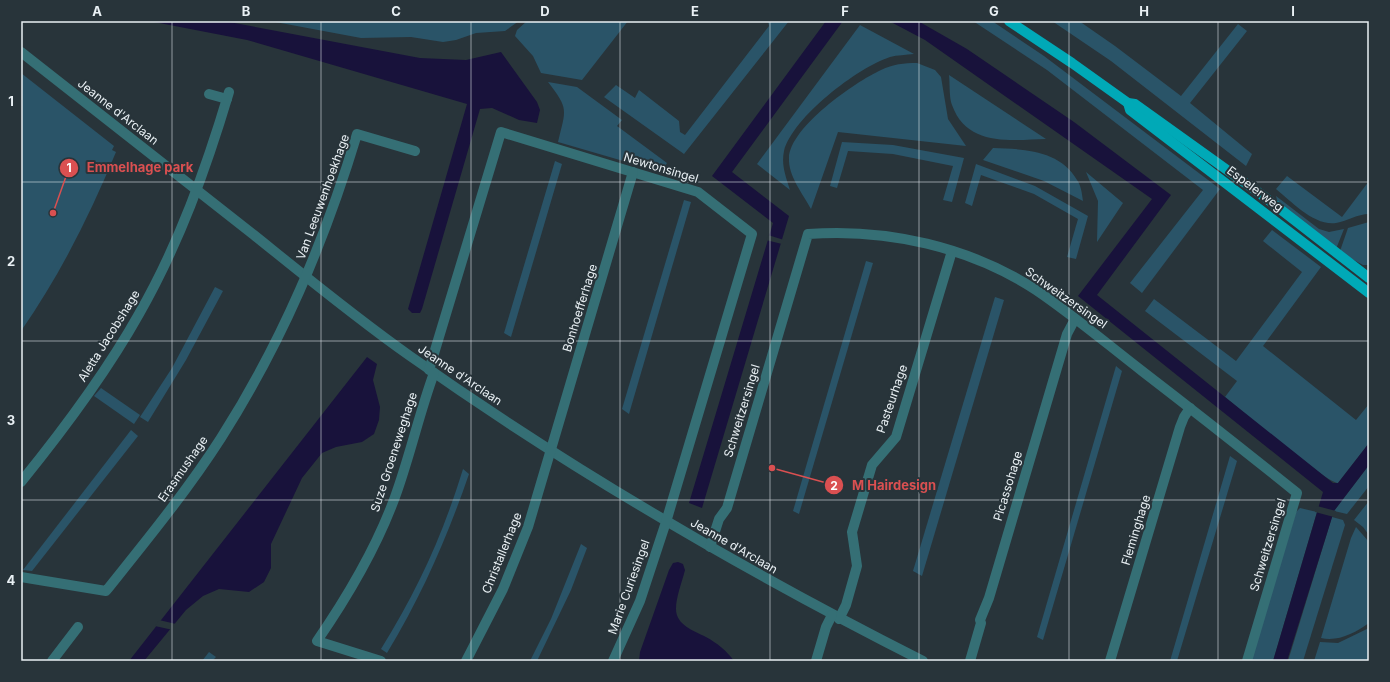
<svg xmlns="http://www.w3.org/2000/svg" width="1390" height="682" viewBox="0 0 1390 682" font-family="Inter,sans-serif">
<rect width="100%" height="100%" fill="#28343a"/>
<g fill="#2a5468">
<path d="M270 21H519L505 31 476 33 456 40 443 42 411 37 361 38Z"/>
<path d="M527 21H628L582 80 541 73 533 56 515 36 517 30Z"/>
<path d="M768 21H789L684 154 604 97 616 85 635 98 639 90 679 121 680 132 685 135 769 26Z"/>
<path d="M973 21H992L1044 56 1220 189 1142 293 1130 283 1203 190 1047 70Z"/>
<path d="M1052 21H1079L1115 46 1181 96 1238 24 1247 31 1190 103 1252 154 1246 166 1111 61Z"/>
<path d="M860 25 914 54C906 55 897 55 890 57 857 68 793 117 784 151 781 165 786 177 790 190L757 164Z"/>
<path d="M917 63 935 70 941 77 948 119 966 146 838 132 811 209C803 194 788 176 789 158 790 127 855 82 881 70 893 64 904 63 917 63Z"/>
<path d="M21 73 114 146 112 150 116 152C90 215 60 275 21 331Z"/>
<path d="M949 75 1046 139C1011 140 967 147 952 105 949 98 950 83 949 75Z"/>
<path d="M548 82 577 87 622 120 617 126 667 163 661 172 641 160 637 165 558 142C566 109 569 109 548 82Z"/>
<path d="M842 142 893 145 964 158 952 202 943 200 953 166 893 154 848 151 837 188 830 186Z"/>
<path d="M993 148C1024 149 1060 150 1077 180 1081 185 1082 194 1083 201L1044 181 983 160Z"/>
<path d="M555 161 562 164 511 337 504 333Z"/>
<path d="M976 164 1035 186 1088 216 1076 259 1067 257 1078 219 1034 194 981 175 972 206 965 203Z"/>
<path d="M1086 172 1123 203 1097 242 1098 201Z"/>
<path d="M1287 176 1342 217 1369 181V214C1357 214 1348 221 1336 223 1314 226 1292 202 1276 189Z"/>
<path d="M1276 196 1319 229 1329 232 1344 229 1336 249 1278 204Z"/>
<path d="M684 200 691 202 629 414 622 409Z"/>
<path d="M1369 222V265H1363L1352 259 1340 251 1348 228Z"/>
<path d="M1272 230 1321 267 1263 346 1356 420 1369 404V443L1338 483C1326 483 1240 409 1225 397L1237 381 1145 311 1154 299 1236 361 1302 272 1263 241Z"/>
<path d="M866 261 873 263 799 514 793 511Z"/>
<path d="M215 287 223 291 186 360 148 422 140 417 172 368Z"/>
<path d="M995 297 1004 300 922 576 913 571Z"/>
<path d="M1116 366 1122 371 1043 640 1037 637Z"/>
<path d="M101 388 140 415 134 424 94 396Z"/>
<path d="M131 430 138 436 32 571 23 570Z"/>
<path d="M1230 456 1237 461 1177 661H1170Z"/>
<path d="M1369 465V486L1347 514 1334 511Z"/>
<path d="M463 469 469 474C447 538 422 595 387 653L381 649C418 589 442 537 463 469Z"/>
<path d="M1369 501V535L1363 527 1354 520Z"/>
<path d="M1300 508 1317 512 1273 661H1251L1296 512Z"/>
<path d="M1332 517 1343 520 1345 525 1303 661H1288Z"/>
<path d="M1356 527 1369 542V623C1355 633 1338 642 1321 638L1351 538Z"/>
<path d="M581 544 587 548 571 590 537 661H530L551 619Z"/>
<path d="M1369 628V661H1314L1320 642 1338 643Z"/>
<path d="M209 652 216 657 212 661H202Z"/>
</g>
<g fill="#18123b">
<path d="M149 21H224L420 58 466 60 501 52 537 102 540 110 537 123 519 120 492 108 480 109 422 309 420 313H412L408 309 467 104 247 40Z"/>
<path d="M826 21H843L732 172 789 216 702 508 689 503 773 223 712 176Z"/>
<path d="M889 21H918L967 49 1074 122 1171 195 1097 295 1333 483H1338L1369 443V465L1334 511 1287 661H1273L1323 492 1078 296 1152 199 925 40Z"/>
<path d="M367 357 377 364 373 380 380 407 379 420 374 434 362 442 336 447 322 453 302 478 271 544V568L264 582 249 592 219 589 203 596 186 610 144 661H129Z"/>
<path d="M678 562 683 564 685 570C682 582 676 597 676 609 676 625 694 631 706 637 717 643 727 651 734 661H639L640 652 669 570 673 563Z"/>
</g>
<g fill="#28343a">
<path d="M768 235 784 240 782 244 766 240Z"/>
<path d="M1317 506 1336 511 1334 517 1315 512Z"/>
<path d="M159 620 176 624 173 630 155 626Z"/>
</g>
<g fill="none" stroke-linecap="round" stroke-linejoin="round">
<g stroke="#356f75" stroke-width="10">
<path d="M21 52C99 113 176 174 254 235 305 276 356 318 410 356 573 471 745 571 923 661"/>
<path d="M209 94 227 99"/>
<path d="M429 370 501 132 698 192 752 234 666 522 640 601 613 661"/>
<path d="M21 482C64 429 106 373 139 314 179 244 206 169 229 92"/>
<path d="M710 547 719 519 727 508 808 234C887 228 970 247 1036 290 1073 315 1107 344 1142 371 1194 411 1246 452 1297 493L1247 661"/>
<path d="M21 577 106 591C146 541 187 491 221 438 282 342 324 243 357 134L415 151"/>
<path d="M839 619 846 605 857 566 852 532 872 465 896 437 952 251"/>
<path d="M52 661 78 627"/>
<path d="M381 661 317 641C348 596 376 549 395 497 410 456 419 414 434 373"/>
<path d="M466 661 503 589 528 527 633 172"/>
<path d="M816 661 826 627 832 615"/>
<path d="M970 661 981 623 980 620 989 598 1067 334 1075 319"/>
<path d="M1110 661 1180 427 1184 417 1190 408"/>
</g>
<g stroke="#00a9b7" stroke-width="10">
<path d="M1009 21 1072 63 1128 103 1135 104 1262 195 1369 278"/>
<path d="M1128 103 1130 110 1369 293"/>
</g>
</g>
<path fill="none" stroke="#e9f0f4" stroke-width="1" stroke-opacity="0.55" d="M172 21V661M321 21V661M471 21V661M620 21V661M770 21V661M919 21V661M1069 21V661M1218 21V661M21 182H1369M21 341H1369M21 500H1369"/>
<g text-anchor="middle" stroke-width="4" stroke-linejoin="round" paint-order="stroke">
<g font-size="12" fill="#e9f0f4" stroke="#28343a">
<text transform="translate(118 112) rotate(38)" y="4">Jeanne d'Arclaan</text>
<text transform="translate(661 168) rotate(17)" y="4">Newtonsingel</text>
<text transform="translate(1255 189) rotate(37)" y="4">Espelerweg</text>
<text transform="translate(323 197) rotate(-70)" y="4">Van Leeuwenhoekhage</text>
<text transform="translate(1066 298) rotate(35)" y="4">Schweitzersingel</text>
<text transform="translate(580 308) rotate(-73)" y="4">Bonhoefferhage</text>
<text transform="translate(109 336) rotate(-58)" y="4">Aletta Jacobshage</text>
<text transform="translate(460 375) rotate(34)" y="4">Jeanne d'Arclaan</text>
<text transform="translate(892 399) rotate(-71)" y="4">Pasteurhage</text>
<text transform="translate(742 411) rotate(-73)" y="4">Schweitzersingel</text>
<text transform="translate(394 452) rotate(-72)" y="4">Suze Groeneweghage</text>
<text transform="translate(183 469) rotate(-55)" y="4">Erasmushage</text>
<text transform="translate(1008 486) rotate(-73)" y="4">Picassohage</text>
<text transform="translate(1136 530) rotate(-73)" y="4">Fleminghage</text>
<text transform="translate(1268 545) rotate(-73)" y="4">Schweitzersingel</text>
<text transform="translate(734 546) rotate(30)" y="4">Jeanne d'Arclaan</text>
<text transform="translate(502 553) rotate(-68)" y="4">Christallerhage</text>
<text transform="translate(629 587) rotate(-70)" y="4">Marie Curiesingel</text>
</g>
</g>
<path fill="none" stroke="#da5051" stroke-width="1.5" d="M53 213L69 168M772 468L834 485"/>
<g fill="#da5051" stroke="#28343a" stroke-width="1.5">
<circle cx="53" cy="213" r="4"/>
<circle cx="772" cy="468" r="4"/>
<circle cx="69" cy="168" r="10"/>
<circle cx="834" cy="485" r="10"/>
</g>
<g font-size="12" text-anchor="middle" font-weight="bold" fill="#fff">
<text x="69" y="172">1</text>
<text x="834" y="490">2</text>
</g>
<g font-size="13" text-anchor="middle" font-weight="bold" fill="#da5051" stroke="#28343a" stroke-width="4" stroke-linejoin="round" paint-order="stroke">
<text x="140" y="172">Emmelhage park</text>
<text x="894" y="490">M Hairdesign</text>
</g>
<rect width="1390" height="682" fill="none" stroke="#28343a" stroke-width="44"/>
<rect x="22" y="22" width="1346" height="638" fill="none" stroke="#e9f0f4" stroke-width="1.5"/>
<g font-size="13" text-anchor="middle" font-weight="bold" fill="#e9f0f4">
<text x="97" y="16">A</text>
<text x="246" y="16">B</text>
<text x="396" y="16">C</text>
<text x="545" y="16">D</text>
<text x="695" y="16">E</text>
<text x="845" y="16">F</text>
<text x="994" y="16">G</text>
<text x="1144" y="16">H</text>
<text x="1293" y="16">I</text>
<text x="11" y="106">1</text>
<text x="11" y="266">2</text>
<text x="11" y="425">3</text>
<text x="11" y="585">4</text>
</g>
</svg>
